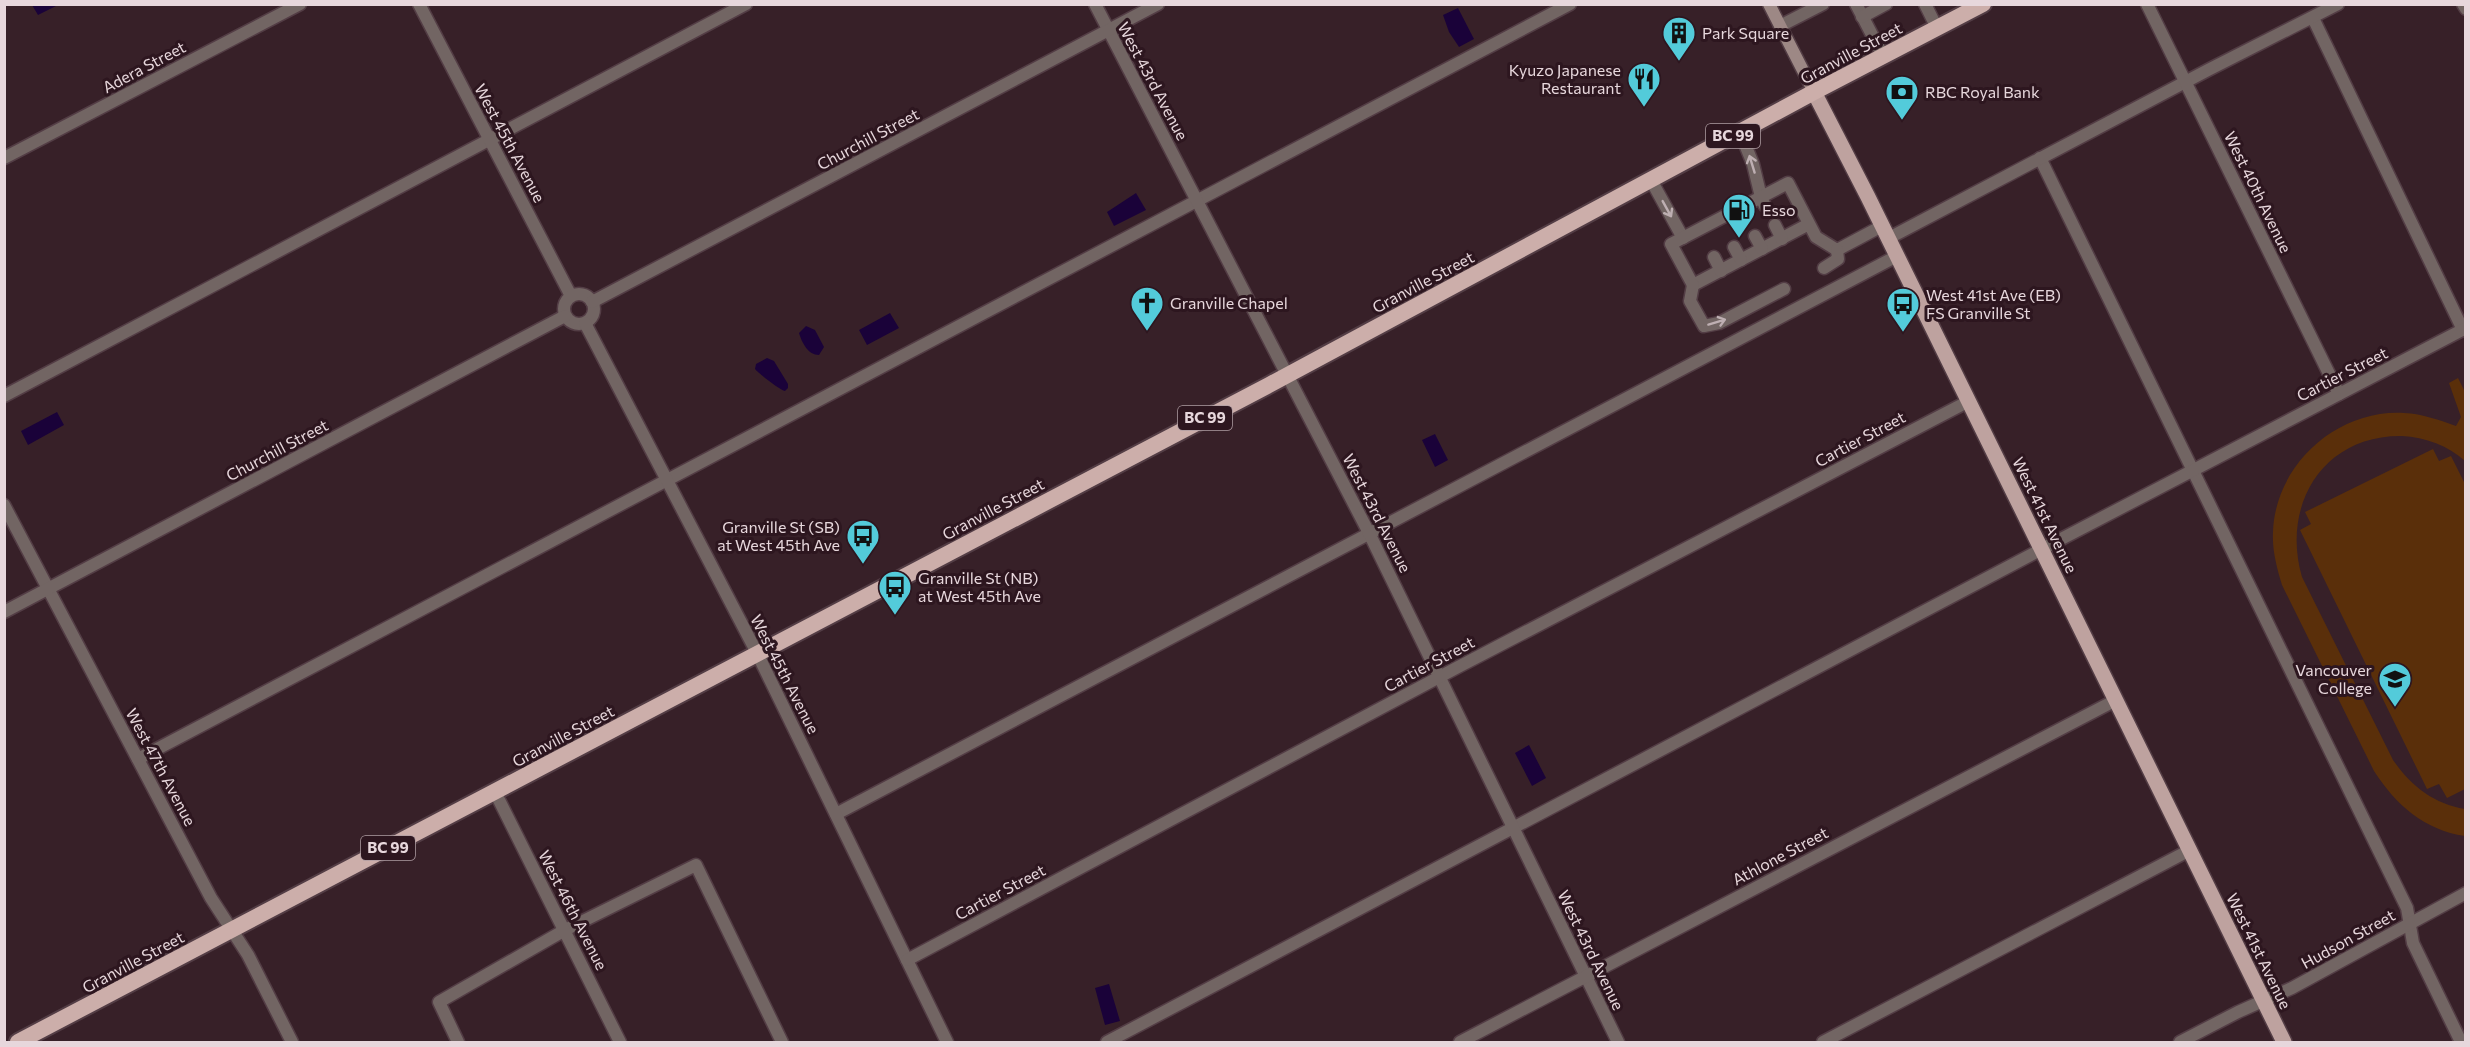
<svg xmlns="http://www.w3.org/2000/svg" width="2470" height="1047" viewBox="0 0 2470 1047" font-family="Commissioner,sans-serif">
<rect width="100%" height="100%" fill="#372028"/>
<g fill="#5a2f0a">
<path d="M2458 378 2465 392V461C2449 446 2425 437 2402 436 2323 435 2281 505 2302 577L2393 760C2411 786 2434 804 2465 809V836C2424 830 2396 805 2374 771L2282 585C2277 568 2272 551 2273 532 2275 465 2337 409 2404 413 2423 414 2439 420 2456 426L2461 417 2449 383Z"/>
<path d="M2433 449 2439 461 2451 456 2466 486 2465 789 2447 798 2439 784 2427 789 2300 530 2311 524 2305 512Z"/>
</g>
<g fill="#1a0239">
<path d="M32 5H58L38 15Z"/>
<path d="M1458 8 1474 39 1459 47 1449 32 1443 15Z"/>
<path d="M1136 193 1146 210 1114 226 1107 212Z"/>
<path d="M890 313 899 328 867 345 859 330Z"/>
<path d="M806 326 815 330 824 347 819 355C808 355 802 343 799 333Z"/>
<path d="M767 358 774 361 788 384V388L785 391C780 390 758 373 755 369L756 364Z"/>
<path d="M57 412 64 425 28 445 21 431Z"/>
<path d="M1435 434 1448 460 1435 467 1422 440Z"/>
<path d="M1529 745 1546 778 1532 786 1515 753Z"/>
<path d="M1109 984 1120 1021 1105 1025 1095 988Z"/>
</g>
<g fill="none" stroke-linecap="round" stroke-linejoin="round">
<g stroke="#533d45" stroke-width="15">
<g id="service">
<path d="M1856 4 1883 56"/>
<path d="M1925 4 1937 28"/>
<path d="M1862 17 1886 4"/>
<path d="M2313 18 2463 330"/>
<path d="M1780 26 1823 4"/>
<path d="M1740 132 1753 164 1761 197 1765 206"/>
<path d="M2040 158 2407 908 2413 943 2461 1042"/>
<path d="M1651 180 1683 238"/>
<path d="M1809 224 1693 285 1671 244 1788 183 1816 237 1837 250 1882 226"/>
<path d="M1775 225 1782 239"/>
<path d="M1755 236 1762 249"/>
<path d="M1889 238 2208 70 2338 4"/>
<path d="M1734 247 1741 260"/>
<path d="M1714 257 1721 271"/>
<path d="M1824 268 1838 259 1837 250"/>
<path d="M1693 285 1690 301 1704 326 1719 323 1784 289"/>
<path d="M4 396 746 4"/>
<path d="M138 759 1570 4"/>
<path d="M836 814 1897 256"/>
<path d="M458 1042 439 1002 565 930 696 865 782 1042"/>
<path d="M1107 1042 2042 549"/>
<path d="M1823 1042 2190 850"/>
</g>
</g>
<g stroke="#533d45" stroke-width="15">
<g id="minor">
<path d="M419 4 571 296"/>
<path d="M1095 4 1369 533 1618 1042"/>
<path d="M2147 4 2339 394"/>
<path d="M2463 4 2466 9"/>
<path d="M4 158 300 4"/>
<circle cx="579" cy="309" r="15"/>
<path d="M592 302 1158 4"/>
<path d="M585 323 757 653 947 1042"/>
<path d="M4 505 211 898 248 955 292 1042"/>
<path d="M2042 549 2466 328"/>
<path d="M4 612 565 316"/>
<path d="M495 792 620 1042"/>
<path d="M907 960 1460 666 1969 401"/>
<path d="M1460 1042 2116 700"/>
<path d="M2180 1042 2238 1012 2292 988 2466 893"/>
</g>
</g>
<g stroke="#533d45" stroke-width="15">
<path id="secondary" d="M1769 4 1814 92"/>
</g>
<g stroke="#533d45" stroke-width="18">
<path id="primary" d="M1814 92 1868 197 2284 1042"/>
</g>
<g stroke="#533d45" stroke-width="20">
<path id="trunk" d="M18 1042 1269 385 1814 92 1983 4"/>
</g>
<use href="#service" stroke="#726563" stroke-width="12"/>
<use href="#minor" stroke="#726563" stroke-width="12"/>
<use href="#secondary" stroke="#9d8885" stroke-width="12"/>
<use href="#primary" stroke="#bea29f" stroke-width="15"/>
<use href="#trunk" stroke="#ccaeaa" stroke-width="16"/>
</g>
<defs><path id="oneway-shaft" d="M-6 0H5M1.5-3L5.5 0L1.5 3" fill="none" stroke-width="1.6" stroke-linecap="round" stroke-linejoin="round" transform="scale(1.5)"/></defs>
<g stroke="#beafb2">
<use href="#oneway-shaft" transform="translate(1752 164) rotate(-107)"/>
<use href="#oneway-shaft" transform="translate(1667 209) rotate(61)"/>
<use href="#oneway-shaft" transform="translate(1717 322) rotate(-17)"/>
</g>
<defs>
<g id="building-pin" transform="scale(1.725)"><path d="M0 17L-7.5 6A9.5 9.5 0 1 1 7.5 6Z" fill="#53cbda" stroke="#2d161f"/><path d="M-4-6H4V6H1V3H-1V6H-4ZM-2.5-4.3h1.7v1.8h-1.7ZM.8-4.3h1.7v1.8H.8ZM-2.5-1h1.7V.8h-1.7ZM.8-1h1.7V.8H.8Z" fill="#111"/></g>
<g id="restaurant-pin" transform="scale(1.725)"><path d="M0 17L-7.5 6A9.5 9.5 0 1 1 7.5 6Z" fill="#53cbda" stroke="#2d161f"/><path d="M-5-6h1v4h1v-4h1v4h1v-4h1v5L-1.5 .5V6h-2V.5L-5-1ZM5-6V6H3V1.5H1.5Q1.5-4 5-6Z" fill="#111"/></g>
<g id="bank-pin" transform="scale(1.725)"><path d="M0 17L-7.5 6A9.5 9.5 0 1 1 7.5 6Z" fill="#53cbda" stroke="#2d161f"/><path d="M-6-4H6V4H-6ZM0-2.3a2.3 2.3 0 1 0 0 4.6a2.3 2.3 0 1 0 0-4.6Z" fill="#111"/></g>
<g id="fuel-pin" transform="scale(1.725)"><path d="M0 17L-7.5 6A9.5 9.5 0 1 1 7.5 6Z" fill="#53cbda" stroke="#2d161f"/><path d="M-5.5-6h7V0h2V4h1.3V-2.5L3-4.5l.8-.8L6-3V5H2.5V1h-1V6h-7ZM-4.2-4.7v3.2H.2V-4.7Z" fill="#111"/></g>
<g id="church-pin" transform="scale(1.725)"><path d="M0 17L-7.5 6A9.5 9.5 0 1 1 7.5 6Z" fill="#53cbda" stroke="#2d161f"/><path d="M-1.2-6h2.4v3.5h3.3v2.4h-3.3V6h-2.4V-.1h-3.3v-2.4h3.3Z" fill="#111"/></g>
<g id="bus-pin" transform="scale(1.725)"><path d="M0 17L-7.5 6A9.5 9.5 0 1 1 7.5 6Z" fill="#53cbda" stroke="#2d161f"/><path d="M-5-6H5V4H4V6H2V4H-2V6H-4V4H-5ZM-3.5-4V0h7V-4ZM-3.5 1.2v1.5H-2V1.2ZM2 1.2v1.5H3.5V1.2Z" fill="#111"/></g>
<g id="school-pin" transform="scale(1.725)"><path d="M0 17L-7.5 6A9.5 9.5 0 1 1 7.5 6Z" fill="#53cbda" stroke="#2d161f"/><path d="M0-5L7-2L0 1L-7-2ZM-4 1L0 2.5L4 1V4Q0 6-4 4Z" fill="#111"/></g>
</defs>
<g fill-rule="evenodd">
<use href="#building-pin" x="1679" y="33"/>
<use href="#restaurant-pin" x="1644" y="79"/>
<use href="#bank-pin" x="1902" y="92"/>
<use href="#fuel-pin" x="1739" y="210"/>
<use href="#church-pin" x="1147" y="303"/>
<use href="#bus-pin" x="1903" y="304"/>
<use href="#bus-pin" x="863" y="536"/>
<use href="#bus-pin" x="895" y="587"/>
<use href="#school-pin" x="2395" y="679"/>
</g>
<g text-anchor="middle" stroke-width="6" stroke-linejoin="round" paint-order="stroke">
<g fill="#2d161f" stroke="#af9da3" stroke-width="1.5">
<rect x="1706" y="124" width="54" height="24" rx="4.5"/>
<rect x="1178" y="406" width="54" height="24" rx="4.5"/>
<rect x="361" y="836" width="54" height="24" rx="4.5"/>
</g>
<g font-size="15" font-weight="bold" fill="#e7d7dc">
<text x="1733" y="141">BC 99</text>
<text x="1205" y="423">BC 99</text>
<text x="388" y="853">BC 99</text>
</g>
<g font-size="16" fill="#e7d7dc" stroke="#2d161f" text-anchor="start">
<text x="1702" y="39">Park Square</text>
<text x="1621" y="76" text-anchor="end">Kyuzo Japanese<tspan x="1621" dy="18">Restaurant</tspan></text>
<text x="1925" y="98">RBC Royal Bank</text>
<text x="1762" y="216">Esso</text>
<text x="1926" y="301">West 41st Ave (EB)<tspan x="1926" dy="18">FS Granville St</tspan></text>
<text x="1170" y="309">Granville Chapel</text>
<text x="840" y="533" text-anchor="end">Granville St (SB)<tspan x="840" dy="18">at West 45th Ave</tspan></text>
<text x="918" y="584">Granville St (NB)<tspan x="918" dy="18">at West 45th Ave</tspan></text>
<text x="2372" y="676" text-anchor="end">Vancouver<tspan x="2372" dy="18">College</tspan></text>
</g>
<g font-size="16" fill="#e7d7dc" stroke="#2d161f">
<text transform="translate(1851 53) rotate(-28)" y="6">Granville Street</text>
<text transform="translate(144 67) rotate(-28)" y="6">Adera Street</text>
<text transform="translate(1153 81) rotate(62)" y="6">West 43rd Avenue</text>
<text transform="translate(868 139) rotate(-28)" y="6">Churchill Street</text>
<text transform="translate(510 143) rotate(62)" y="6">West 45th Avenue</text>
<text transform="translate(2258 192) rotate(64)" y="6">West 40th Avenue</text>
<text transform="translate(1423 282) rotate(-28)" y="6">Granville Street</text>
<text transform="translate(2342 374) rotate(-27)" y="6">Cartier Street</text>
<text transform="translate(1860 439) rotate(-28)" y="6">Cartier Street</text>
<text transform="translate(277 450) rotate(-28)" y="6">Churchill Street</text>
<text transform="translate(993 509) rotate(-28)" y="6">Granville Street</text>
<text transform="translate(1377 513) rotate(63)" y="6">West 43rd Avenue</text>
<text transform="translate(2045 515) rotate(64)" y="6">West 41st Avenue</text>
<text transform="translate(1429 664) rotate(-28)" y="6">Cartier Street</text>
<text transform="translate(785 674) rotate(63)" y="6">West 45th Avenue</text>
<text transform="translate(563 736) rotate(-28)" y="6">Granville Street</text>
<text transform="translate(161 767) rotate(62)" y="6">West 47th Avenue</text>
<text transform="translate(1780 856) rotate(-28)" y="6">Athlone Street</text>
<text transform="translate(1000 892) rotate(-28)" y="6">Cartier Street</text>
<text transform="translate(573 910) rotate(63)" y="6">West 46th Avenue</text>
<text transform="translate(2348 939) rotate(-29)" y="6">Hudson Street</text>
<text transform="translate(1591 950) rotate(64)" y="6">West 43rd Avenue</text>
<text transform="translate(2259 951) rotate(64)" y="6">West 41st Avenue</text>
<text transform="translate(133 962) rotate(-28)" y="6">Granville Street</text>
</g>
</g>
<rect width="2470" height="1047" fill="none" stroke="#e7d7dc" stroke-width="12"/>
</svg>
